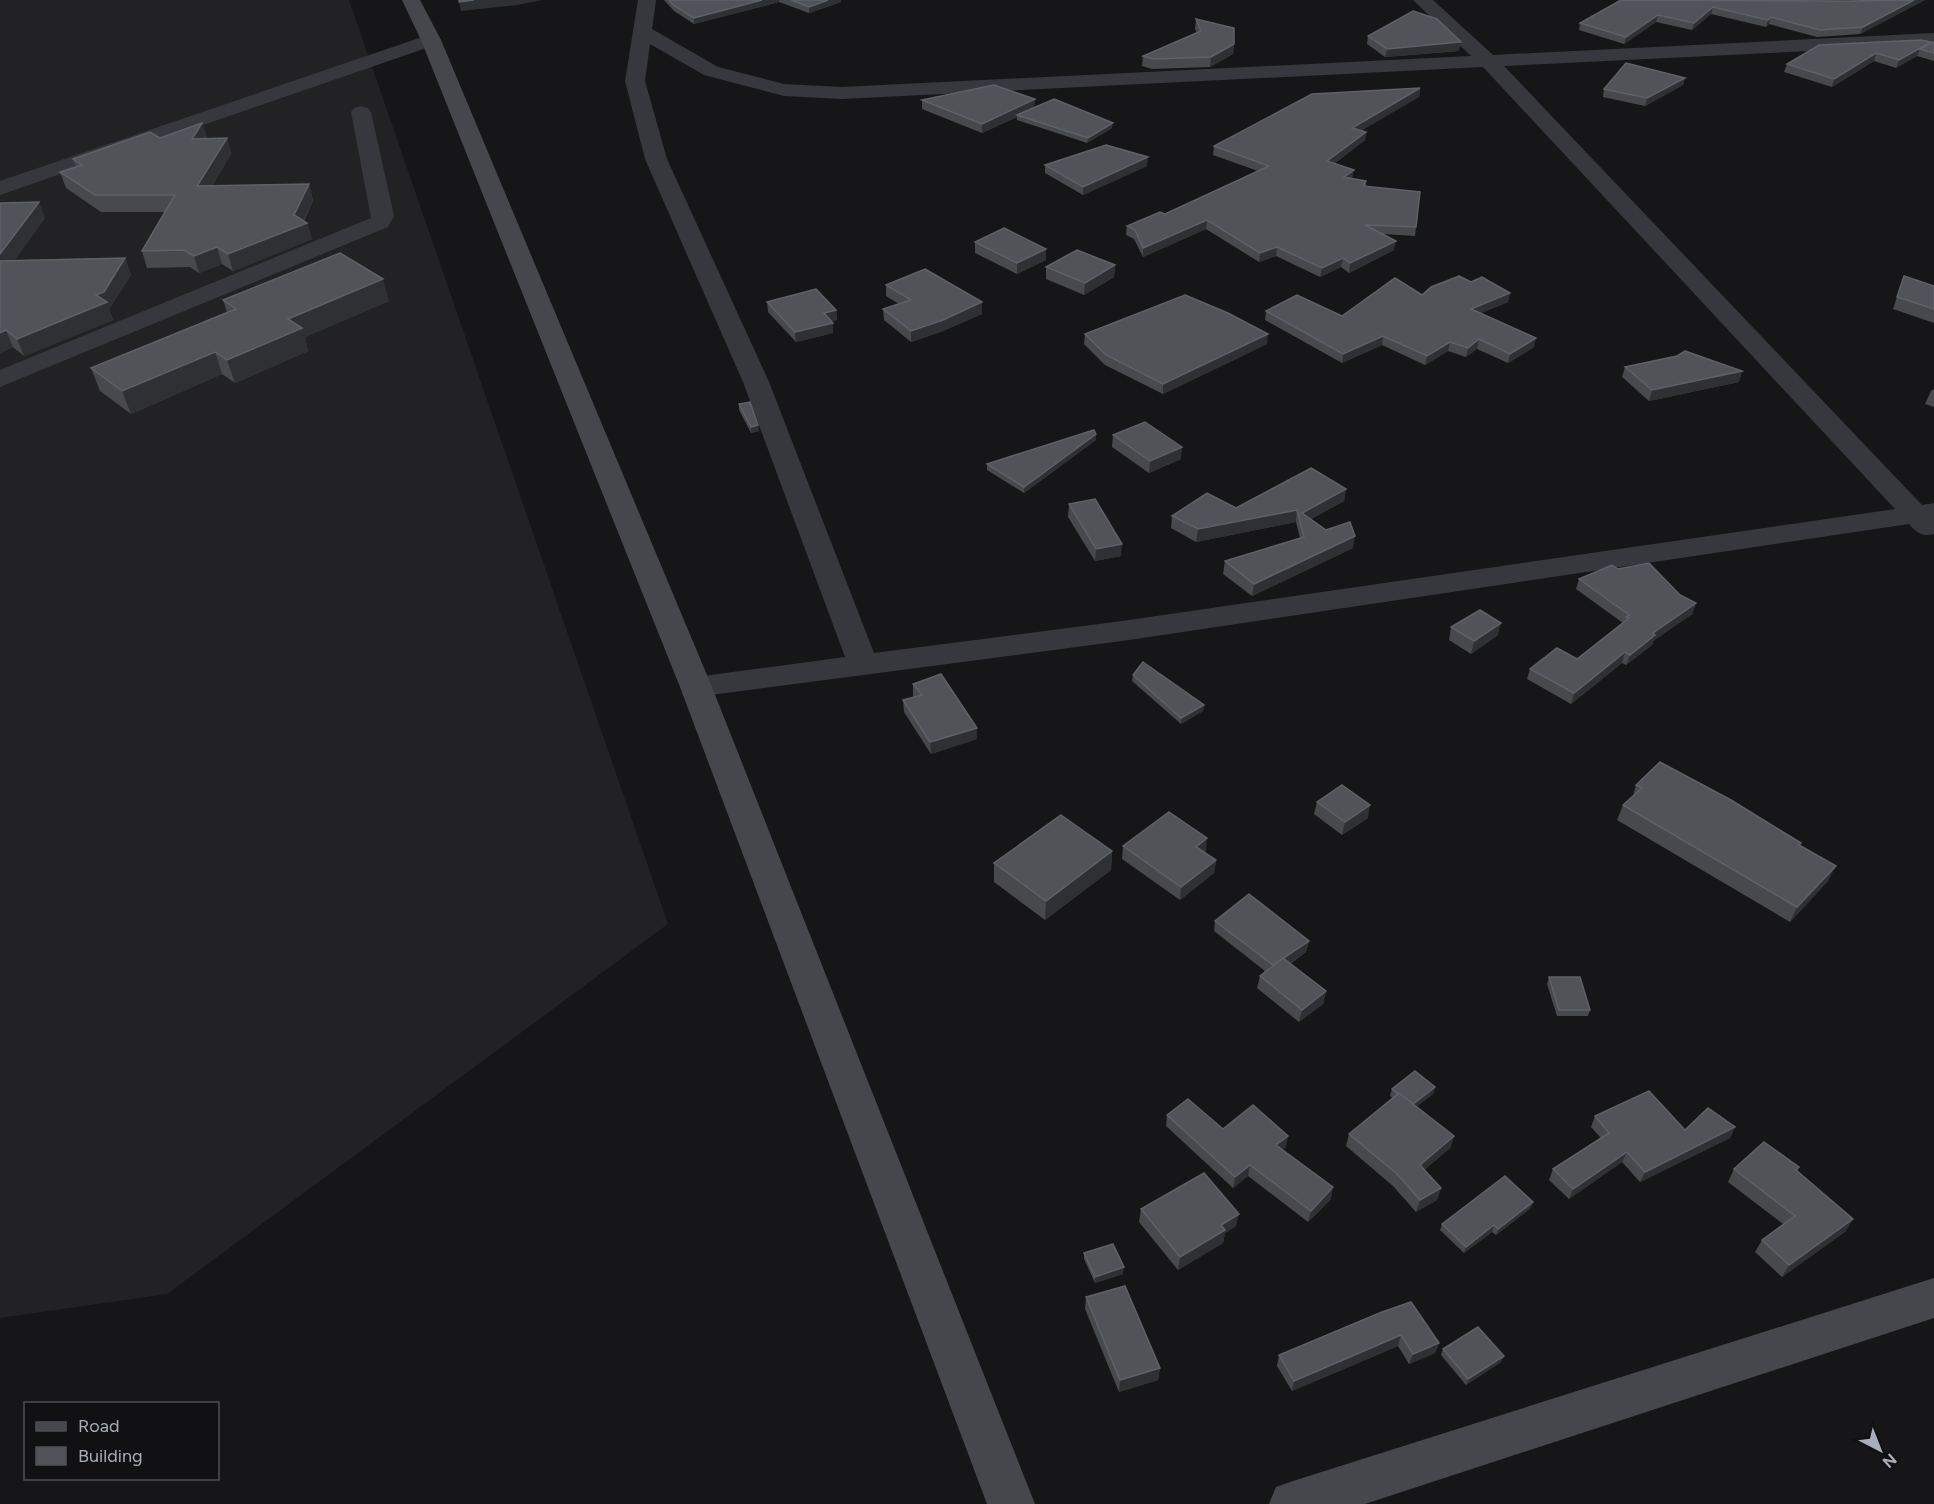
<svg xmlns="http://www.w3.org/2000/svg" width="1934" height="1504" viewBox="0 0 1934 1504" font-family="Figtree,sans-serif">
<rect width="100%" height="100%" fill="#161618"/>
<path fill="#222225" d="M0 0H349L668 924 167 1294 0 1318Z"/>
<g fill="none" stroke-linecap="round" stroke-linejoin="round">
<g fill="#37383d" fill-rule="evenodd">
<path d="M638 0H656L652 29 718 67 784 84 842 87 1471 56 1413 0H1433L1493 55 1934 33V45L1504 66 1922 505 1934 503V534C1922 537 1917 533 1909 524L1122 641 696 697 685 694 680 687 685 680 696 677 845 657 743 382 645 159 625 81ZM650 44 704 75 784 96 842 99 1483 67 1895 509 1122 621 874 653 769 382 667 159 645 81Z"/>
<path d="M431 34 438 36 441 40 438 44 0 195V181Z"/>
<path d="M361 106 368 108 371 112 394 216 388 227 0 387V370L371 218 351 112 354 108Z"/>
</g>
<g fill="#45474d" fill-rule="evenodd">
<path d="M402 0H420L441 40 712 687 1035 1504H987L680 687 421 40Z"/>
<path d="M1934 1278V1318L1365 1504H1269L1276 1487 1293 1481Z"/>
</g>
</g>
<g fill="#47494d">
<path d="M664 0H841V2L809 13 779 2 694 24 674 11Z"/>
<path d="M1621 0 1848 1 1925 0 1860 34 1817 37 1769 24 1766 27 1711 14 1692 30 1656 22 1624 44 1579 30 1580 23Z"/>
<path d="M1196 19 1234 44 1233 54 1210 67 1152 69 1142 66 1143 56 1197 33 1195 29Z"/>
<path d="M1368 36 1459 51 1385 57 1367 44Z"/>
<path d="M1931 42 1930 44 1934 42V61L1917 56 1896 68 1874 61 1832 87 1784 72 1787 64Z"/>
<path d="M1685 78 1683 85 1645 106 1603 97 1604 89Z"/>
<path d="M1420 88 1419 97 1361 130 1366 132 1365 140 1334 164 1352 179 1366 181V187L1416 227 1415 236 1384 234 1394 250 1349 273 1341 267 1320 277 1276 256 1259 262 1206 229 1143 257 1134 239 1126 235 1127 226 1165 214 1258 171 1213 155 1214 146Z"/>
<path d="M1035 99 1034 107 1112 128 1087 143 1017 120V117L982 133 922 109V100Z"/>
<path d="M202 123 207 138H227L231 154 212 186 309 184 313 201 304 221 307 223 312 239 233 271 222 264 199 273 190 267 147 268 142 251 166 212H101L66 188 60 172 76 167 73 159 160 138Z"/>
<path d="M1045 165 1147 166 1083 195 1045 173Z"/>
<path d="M0 203 45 218 14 260 125 258 131 275 109 309 113 320 24 356 13 347 0 353Z"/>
<path d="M975 242 1046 260 1017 274 975 253Z"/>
<path d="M1115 265 1114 277 1084 295 1046 279V267Z"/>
<path d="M1904 276 1934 286V323L1893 309Z"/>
<path d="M1471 282 1510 293 1508 302 1481 313 1534 347 1508 363 1477 349 1466 357 1448 351 1425 365 1382 345 1342 363 1265 320 1266 311 1342 316Z"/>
<path d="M886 285 982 302V314L943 331 911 342 884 320 883 309 899 304 886 296Z"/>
<path d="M223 300 389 301 305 337 308 351 235 383 222 374 131 414 100 391 91 368 227 312Z"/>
<path d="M767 302 836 310 837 320 831 321 833 333 796 342 768 312Z"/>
<path d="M1085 334 1267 344 1163 394 1105 365 1084 344Z"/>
<path d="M1625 367 1742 371 1739 382 1649 401 1622 377Z"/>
<path d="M1934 389V407L1925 404 1931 391Z"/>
<path d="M739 404 758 425 759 431 751 433 739 410Z"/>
<path d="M1096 434V440L1024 493 987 470V464Z"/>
<path d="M1113 435 1181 459 1149 473 1112 447Z"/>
<path d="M1346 489 1344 501 1311 519 1353 548 1252 596 1223 574 1225 561 1300 538 1296 522 1196 542 1171 528 1172 516 1236 508Z"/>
<path d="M1069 504 1121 556 1095 561 1068 517Z"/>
<path d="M1618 569 1680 595 1696 603 1692 614 1653 641 1652 645 1626 665 1622 663 1571 704 1527 679 1530 669 1577 659 1623 623 1576 589 1579 579Z"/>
<path d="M1451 627 1498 635 1471 654 1449 640Z"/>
<path d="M1133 675 1204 705 1203 711 1181 724 1132 681Z"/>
<path d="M913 684 977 739 931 754 904 712 903 700 914 697 913 696Z"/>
<path d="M1636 785 1800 846 1828 881 1790 922 1617 820 1623 805 1633 796Z"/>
<path d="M1317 802 1368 818 1342 835 1314 814Z"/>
<path d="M1123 846 1206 851 1204 852 1216 860 1214 873 1180 900 1122 859Z"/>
<path d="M1112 851 1111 870 1045 920 994 882V863Z"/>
<path d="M1215 921 1309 941 1306 952 1290 964 1326 991 1323 1004 1299 1022 1257 988 1260 976 1265 971 1214 931Z"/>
<path d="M1549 977 1590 1010 1588 1016H1557L1547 984Z"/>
<path d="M1435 1087 1433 1094 1416 1107 1454 1136 1450 1148 1424 1170 1441 1188 1437 1200 1416 1212 1393 1186 1346 1146 1349 1134 1393 1098 1390 1096 1392 1089Z"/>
<path d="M1167 1115 1223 1129 1286 1147 1282 1150 1331 1199 1308 1222 1248 1176 1233 1188 1166 1126Z"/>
<path d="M1595 1116 1685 1130 1735 1127 1730 1138 1640 1182 1622 1162 1569 1199 1549 1180 1553 1169 1601 1138 1591 1127Z"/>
<path d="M1799 1167 1797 1171 1846 1231 1782 1277 1755 1252 1762 1240 1783 1224 1728 1182 1734 1169Z"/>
<path d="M1531 1208 1496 1235 1492 1232 1464 1253 1440 1230 1442 1224Z"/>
<path d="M1141 1209 1236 1226 1225 1233 1223 1243 1178 1270 1139 1222Z"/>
<path d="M1084 1253 1123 1274 1095 1283 1084 1259Z"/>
<path d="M1086 1297 1160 1368 1158 1380 1119 1392 1085 1309Z"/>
<path d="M1382 1312 1439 1343 1435 1353 1409 1364 1398 1346 1292 1391 1277 1366 1279 1355Z"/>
<path d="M1443 1349 1501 1362 1466 1385 1441 1355Z"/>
</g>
<g fill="#2f3033">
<path d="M474 0H542L517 5 461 11 459 2Z"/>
<path d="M762 0H779V2L694 24V18Z"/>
<path d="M828 0H841V2L809 13V7Z"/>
<path d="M1914 0H1925L1860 34 1863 27Z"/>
<path d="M1713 7 1711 14 1692 30 1694 23Z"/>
<path d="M1658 15 1656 22 1624 44 1626 37Z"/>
<path d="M1771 17 1769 24 1766 27 1768 20Z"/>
<path d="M1461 42 1459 51 1385 57 1387 49Z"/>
<path d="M1931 42 1928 50 1920 49 1917 56 1896 68 1899 60Z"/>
<path d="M1234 44 1233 54 1210 67 1211 57Z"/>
<path d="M1876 53 1874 61 1832 87 1834 79Z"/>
<path d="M1685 78 1683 85 1645 106 1647 98Z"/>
<path d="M1420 88 1419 97 1351 137 1352 128Z"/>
<path d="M1035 99 1034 108 1017 115V117L982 133V124Z"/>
<path d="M202 123 207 139H192Z"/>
<path d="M1113 123 1112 128 1087 143 1088 138Z"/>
<path d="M1366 132 1365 140 1326 170 1327 161Z"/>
<path d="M227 138 231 154 202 203 197 186Z"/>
<path d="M1148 157 1147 166 1083 195V187Z"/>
<path d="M1354 170 1352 178 1344 177Z"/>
<path d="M309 184 313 201 301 225 307 223 312 239 233 271 228 254 294 215Z"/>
<path d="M39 202 45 218 2 278 0 273V254Z"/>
<path d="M1207 220 1206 229 1143 257V248Z"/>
<path d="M1396 241 1394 250 1349 273 1350 263Z"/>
<path d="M217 247 222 264 199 273 194 256Z"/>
<path d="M1277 247 1276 256 1259 262 1260 253Z"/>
<path d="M1046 249V260L1017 274V263Z"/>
<path d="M125 258 131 275 109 309 113 320 24 356 17 339 96 295Z"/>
<path d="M1343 258 1341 267 1320 277 1322 268Z"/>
<path d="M1115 265 1114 277 1084 295 1085 283Z"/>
<path d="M383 279 389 301 305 337 308 351 235 383 227 360 288 319Z"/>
<path d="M1510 293 1508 302 1469 318 1471 309Z"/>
<path d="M982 302V314L943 331 911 342V331Z"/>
<path d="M836 310 837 320 825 323 824 313Z"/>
<path d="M833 323V333L796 342 795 332Z"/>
<path d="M6 330 13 347 0 353V333Z"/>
<path d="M1268 334 1267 344 1163 394V384Z"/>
<path d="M1383 336 1382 345 1342 363 1343 354Z"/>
<path d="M1536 338 1534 347 1508 363 1510 354Z"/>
<path d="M1479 339 1477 349 1466 357 1468 348Z"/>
<path d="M1450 342 1448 351 1425 365 1427 356Z"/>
<path d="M215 352 222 374 131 414 122 391Z"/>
<path d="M1742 371 1739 382 1649 401 1652 390Z"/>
<path d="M758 425 759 431 751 433V427Z"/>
<path d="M1096 434V440L1024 493V487Z"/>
<path d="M1182 447 1181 459 1149 473 1150 461Z"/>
<path d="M1346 489 1344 501 1301 524 1302 513Z"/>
<path d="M1297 510 1296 522 1196 542 1198 529Z"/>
<path d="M1355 536 1353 548 1252 596 1254 584Z"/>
<path d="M1122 544 1121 556 1095 561 1096 549Z"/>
<path d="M1696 603 1692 614 1653 641 1652 645 1626 665 1630 655 1653 633Z"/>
<path d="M1501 623 1498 635 1471 654 1474 641Z"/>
<path d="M1625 652 1622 663 1571 704 1574 693Z"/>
<path d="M1204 705 1203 711 1181 724V718Z"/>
<path d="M977 728V739L931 754 930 742Z"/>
<path d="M1370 805 1368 818 1342 835 1345 822Z"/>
<path d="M1207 838 1206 851 1195 859 1196 847Z"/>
<path d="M1112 851 1111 870 1045 920 1046 901Z"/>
<path d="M1216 860 1214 873 1180 900 1181 887Z"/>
<path d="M1836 866 1828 881 1790 922 1797 907Z"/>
<path d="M1309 941 1306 952 1272 976 1274 966Z"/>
<path d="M1326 991 1323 1004 1299 1022 1302 1010Z"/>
<path d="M1435 1087 1433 1094 1409 1112 1411 1106Z"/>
<path d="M1735 1127 1730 1138 1640 1182 1645 1172Z"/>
<path d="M1288 1136 1286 1147 1274 1156 1276 1145Z"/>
<path d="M1454 1136 1450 1148 1416 1177 1420 1165Z"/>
<path d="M1627 1152 1622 1162 1569 1199 1573 1189Z"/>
<path d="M1250 1165 1248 1176 1233 1188 1235 1177Z"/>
<path d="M1333 1187 1331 1199 1308 1222 1311 1211Z"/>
<path d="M1441 1188 1437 1200 1416 1212 1420 1200Z"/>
<path d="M1533 1202 1531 1208 1496 1235 1498 1229Z"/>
<path d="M1239 1214 1236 1226 1225 1233 1223 1243 1178 1270 1180 1257 1221 1225Z"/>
<path d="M1853 1219 1846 1231 1782 1277 1789 1265Z"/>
<path d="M1494 1225 1492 1232 1464 1253 1466 1247Z"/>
<path d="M1124 1267 1123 1274 1095 1283V1277Z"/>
<path d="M1401 1335 1398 1346 1292 1391 1294 1381Z"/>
<path d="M1439 1343 1435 1353 1409 1364 1413 1354Z"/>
<path d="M1504 1356 1501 1362 1466 1385 1468 1379Z"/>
<path d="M1160 1368 1158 1380 1119 1392 1120 1380Z"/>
</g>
<g fill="#525359" stroke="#5f6168" stroke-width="1.5">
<path d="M459 0H474L459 2Z"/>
<path d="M669 0H762L694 18 673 5Z"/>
<path d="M791 0H828L809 7Z"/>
<path d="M1621 0 1848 1 1914 0 1863 27 1820 30 1771 17 1768 20 1713 7 1694 23 1658 15 1626 37 1580 23Z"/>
<path d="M1413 11 1437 19 1461 42 1387 49 1368 36Z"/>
<path d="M1196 19 1234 28V44L1211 57 1153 59 1143 56 1201 31Z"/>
<path d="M1921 40 1931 42 1899 60 1876 53 1834 79 1787 64 1819 45Z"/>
<path d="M1934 42V53L1920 49Z"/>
<path d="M1626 63 1685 78 1647 98 1604 89Z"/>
<path d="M994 85 1035 99 982 124 922 100Z"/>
<path d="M1420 88 1352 128 1366 132 1327 161 1354 170 1344 177 1366 181 1363 186 1420 192 1416 227 1365 225 1396 241 1350 263 1343 258 1322 268 1277 247 1260 253 1207 220 1143 248 1135 230 1127 226 1160 212 1165 214 1269 166 1214 146 1312 94Z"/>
<path d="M1054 99 1113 123 1088 138 1017 115Z"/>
<path d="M202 123 192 139 227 138 197 186 309 184 294 215 307 223 228 254 217 247 194 256 184 250 142 251 175 195H95L60 172 82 165 73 159 150 132 160 138Z"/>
<path d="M1106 145 1148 157 1083 187 1045 165Z"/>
<path d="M39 202 0 254V203Z"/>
<path d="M1004 228 1046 249 1017 263 975 242Z"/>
<path d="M1077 250 1115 265 1085 283 1046 267Z"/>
<path d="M340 253 383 279 288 319 302 328 227 360 215 352 122 391 91 368 236 309 223 300Z"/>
<path d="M125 258 104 292 96 295 107 302 17 339 6 330 0 333V261Z"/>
<path d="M925 269 982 302 943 320 911 331 883 309 911 300 886 285Z"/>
<path d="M1459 276 1471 282 1482 277 1510 293 1471 309 1536 338 1510 354 1479 339 1468 348 1450 342 1427 356 1383 336 1343 354 1266 311 1297 295 1342 316 1395 278 1422 295 1431 287Z"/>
<path d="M1904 276 1934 286V309L1897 297Z"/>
<path d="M816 289 836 310 824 313 833 323 795 332 767 302Z"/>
<path d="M1185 295 1228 313 1268 334 1163 384 1106 355 1085 334Z"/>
<path d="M1685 351 1742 371 1652 390 1625 367 1677 356Z"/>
<path d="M750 402 758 425 751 427 739 404Z"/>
<path d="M1145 422 1182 447 1150 461 1113 435Z"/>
<path d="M1094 430 1096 434 1024 487 987 464Z"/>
<path d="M1311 468 1346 489 1302 513 1326 530 1350 522 1355 536 1254 584 1225 561 1304 537 1297 510 1198 529 1172 516 1207 493 1236 508Z"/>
<path d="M1095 499 1122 544 1096 549 1069 504Z"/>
<path d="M1649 563 1680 595 1696 603 1653 633 1655 635 1630 655 1625 652 1574 693 1530 669 1557 648 1577 659 1629 618 1626 617 1629 615 1579 579 1612 565 1618 569Z"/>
<path d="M1480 610 1501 623 1474 641 1451 627Z"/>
<path d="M1143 662 1204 705 1181 718 1133 675Z"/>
<path d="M941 674 977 728 930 742 903 700 922 695 913 684Z"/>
<path d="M1660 762 1731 800 1801 843 1799 845 1836 866 1797 907 1623 805 1642 788 1636 785Z"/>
<path d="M1342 785 1370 805 1345 822 1317 802Z"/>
<path d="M1169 812 1207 838 1196 847 1216 860 1181 887 1123 846Z"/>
<path d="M1061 815 1112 851 1046 901 994 863Z"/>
<path d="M1249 894 1309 941 1273 965 1215 921Z"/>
<path d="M1283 958 1326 991 1302 1010 1260 976Z"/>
<path d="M1549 977H1580L1590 1010H1559Z"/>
<path d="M1415 1071 1435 1087 1413 1104 1399 1093 1398 1094 1392 1089Z"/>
<path d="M1649 1091 1685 1130 1708 1108 1735 1127 1645 1172 1627 1152 1573 1189 1553 1169 1609 1133 1595 1116Z"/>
<path d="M1399 1093 1454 1136 1420 1165 1441 1188 1420 1200 1397 1174 1349 1134Z"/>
<path d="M1188 1099 1223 1129 1253 1105 1288 1136 1276 1145 1333 1187 1311 1211 1250 1165 1235 1177 1167 1115Z"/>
<path d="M1764 1142 1799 1167 1796 1170 1853 1219 1789 1265 1762 1240 1795 1216 1734 1169Z"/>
<path d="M1204 1173 1239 1214 1221 1225 1225 1230 1180 1257 1141 1209Z"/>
<path d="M1505 1176 1533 1202 1498 1229 1494 1225 1466 1247 1442 1224Z"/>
<path d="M1113 1244 1124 1267 1095 1277 1084 1253Z"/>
<path d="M1125 1286 1160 1368 1120 1380 1086 1297Z"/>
<path d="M1411 1302 1439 1343 1413 1354 1401 1335 1294 1381 1279 1355 1382 1312Z"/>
<path d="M1478 1327 1504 1356 1468 1379 1443 1349Z"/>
</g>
<rect x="24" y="1402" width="195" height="78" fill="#111113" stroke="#4d4f55" stroke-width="1.5"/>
<rect x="36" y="1422" width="30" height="9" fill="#45474d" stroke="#4d4f55" stroke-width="1.5"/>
<text x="78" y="1432" font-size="18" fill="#a8adb8">Road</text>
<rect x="36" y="1447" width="30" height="18" fill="#525359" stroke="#4d4f55" stroke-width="1.5"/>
<text x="78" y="1462" font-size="18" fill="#a8adb8">Building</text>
<g transform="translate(1880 1450) rotate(138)" stroke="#111113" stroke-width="4.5" paint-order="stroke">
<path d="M0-4.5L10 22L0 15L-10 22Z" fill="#a8adb8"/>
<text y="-9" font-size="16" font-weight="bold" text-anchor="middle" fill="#a8adb8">N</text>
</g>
</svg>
